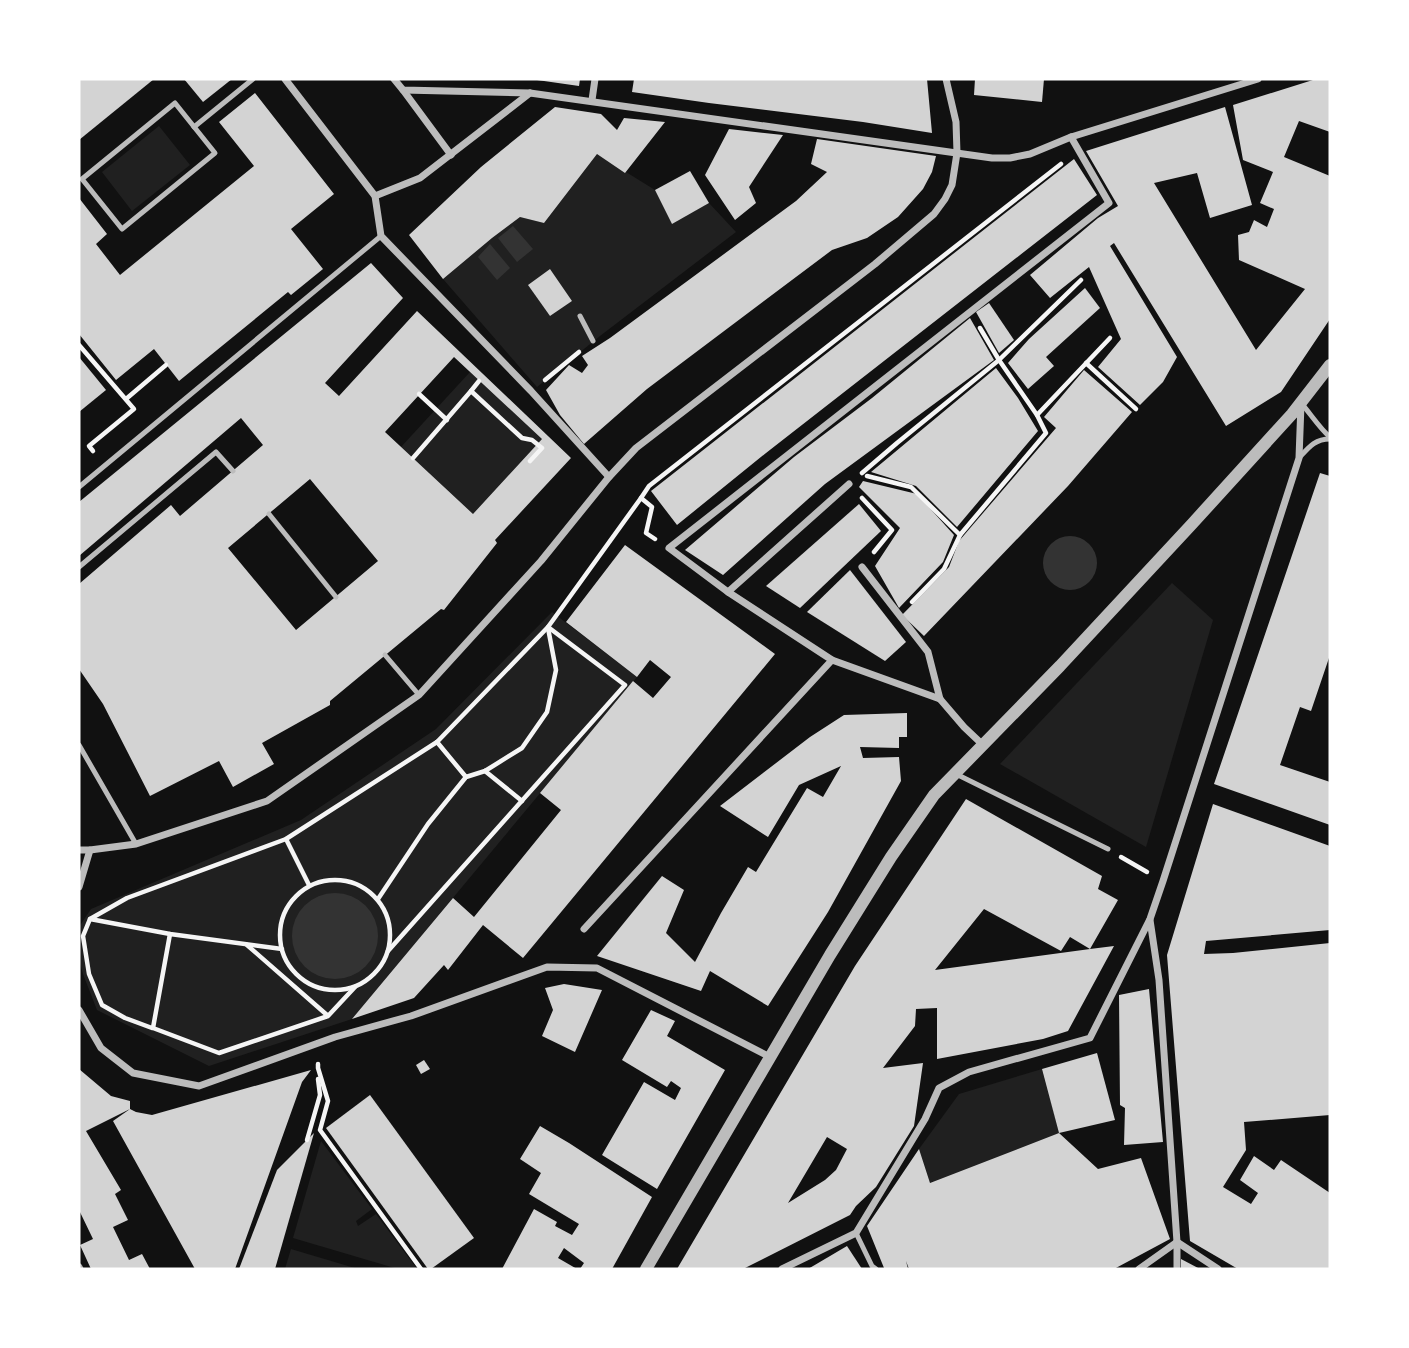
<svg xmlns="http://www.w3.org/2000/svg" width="1409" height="1348" viewBox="0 0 1409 1348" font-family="'PT Serif',serif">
<rect width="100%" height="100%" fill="#111"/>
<g fill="#202020" fill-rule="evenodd">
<path d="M159 126 190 165 132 211 102 172Z"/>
<path d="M597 154 655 190 672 224 709 203 736 232 600 336 537 387 443 279 492 238 520 217 544 223ZM550 269 572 301 550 316 528 285Z"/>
<path d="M470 372 542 439 473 514 401 447Z"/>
<path d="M1172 583 1213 620 1146 847 1000 764Z"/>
<path d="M552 612 637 677 352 1019 209 1066 97 1010 83 974 79 959V927L91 909 301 820 436 729Z"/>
<path d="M1042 1069 1059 1133 930 1183 919 1149 959 1094Z"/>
<path d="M321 1141 372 1209 356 1221 358 1226 376 1214 417 1269H398L293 1238Z"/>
<path d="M291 1249 358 1269H285Z"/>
</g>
<g fill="#333">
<path d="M513 226 533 249 517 262 498 238Z"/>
<path d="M490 244 510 268 497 280 478 257Z"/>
<circle cx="1070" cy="563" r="27"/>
<circle cx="335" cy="936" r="43"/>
</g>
<g fill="#d3d3d3" fill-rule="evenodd">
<path d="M79 79H154L79 140Z"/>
<path d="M184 79H232L203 102Z"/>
<path d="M537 79H580L579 86 537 80Z"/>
<path d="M634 79H927L932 133 863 122 709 103 632 92Z"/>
<path d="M975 79H1044L1042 102 974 95Z"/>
<path d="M1316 79H1330V132L1299 121 1284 157 1330 176V319L1281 392 1226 426 1114 243 1110 246 1177 357 1163 382 1140 405 1098 367 1121 339 1089 267 1050 298 1030 275 1098 218 1118 206 1086 151 1225 107 1252 205 1210 218 1197 173 1154 183 1256 350 1305 289 1239 260 1238 235 1249 232 1254 220 1267 227 1274 209 1260 203 1273 172 1243 160 1233 105Z"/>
<path d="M255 93 334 194 291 229 323 269 291 295 288 292 179 381 154 349 116 380 79 334V198L107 234 96 244 120 275 254 166 219 122Z"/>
<path d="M555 107 601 114 617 130 624 118 665 122 625 173 597 154 544 223 520 217 492 238 443 279 409 235 481 167Z"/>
<path d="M729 129 783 135 749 187 756 203 735 220 705 175Z"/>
<path d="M817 139 936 156 932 172 923 189 898 217 867 238 832 250 647 389 584 444 560 415 546 390 569 365 582 373 588 365 582 356 610 338 796 201 827 172 811 164Z"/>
<path d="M1074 159 1097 195 766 453 677 525 651 491Z"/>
<path d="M690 171 709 203 672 224 655 190Z"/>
<path d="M371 263 403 298 325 383 339 396 417 311 571 458 495 540 497 543 444 610 441 609 330 701V705L262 743 274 764 233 787 219 761 150 796 103 704 79 669V584L171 505 180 516 263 445 241 418 79 556V502ZM454 357 542 439 473 514 385 432ZM310 479 378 561 296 630 228 548Z"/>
<path d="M550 269 572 301 550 316 528 285Z"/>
<path d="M1085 288 1100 308 1046 357 1054 366 1028 389 1008 363 1029 339Z"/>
<path d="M989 303 1014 340 999 353 976 312Z"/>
<path d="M970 318 994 360 825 484 723 575 685 550 794 457 872 398Z"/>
<path d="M79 357 106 390 79 412Z"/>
<path d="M996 368 1018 398 1038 431 957 527 916 486 871 472Z"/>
<path d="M1084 370 1132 412 1068 486 924 636 902 615 949 567 959 541 1056 428 1044 417Z"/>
<path d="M1320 473 1330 476V655L1311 711 1300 707 1280 765 1330 782V825L1214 784Z"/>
<path d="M863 481 917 494 954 535 943 562 899 608 875 566 900 528 859 487Z"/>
<path d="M859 504 881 531 800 608 766 586Z"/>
<path d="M625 545 775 654 523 958 483 925 448 970 444 965 414 998 352 1019 453 898 474 917 561 810 540 793 633 681 653 698 671 677 650 660 637 677 566 622Z"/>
<path d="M850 570 906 642 885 661 807 612Z"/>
<path d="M907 713V737H899V748L860 747 863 758 899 757 901 781 828 912 768 1006 710 971 701 991 597 956 662 876 684 890 666 933 695 962 721 913 748 867 756 872 807 788 823 797 841 766 799 785 768 837 720 806 810 737 844 715Z"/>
<path d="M966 799 1102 876 1098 889 1118 900 1090 949 1114 946 1068 1031 1043 1039 937 1059V1008L916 1009 915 1026 883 1068 923 1063 914 1126 876 1187 856 1206 850 1215 743 1269H677L855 966ZM984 909 1061 951 1070 937 1090 949 935 970ZM827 1137 847 1149 836 1170 825 1180 788 1203Z"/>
<path d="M1213 804 1330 846V930L1206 941 1204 954 1233 953 1330 943V1115L1244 1122 1246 1150 1223 1187 1251 1204 1258 1193 1240 1180 1254 1156 1274 1170 1281 1160 1330 1193V1269H1238L1190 1241 1167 955Z"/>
<path d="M564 984 602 990 575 1052 542 1036 553 1010 545 988Z"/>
<path d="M1149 989 1163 1142 1124 1145 1125 1108 1120 1105 1119 995Z"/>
<path d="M651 1010 675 1021 667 1036 725 1070 657 1189 602 1155 644 1082 675 1100 681 1088 671 1081 667 1087 622 1060Z"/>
<path d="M1097 1053 1115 1120 1059 1133 1042 1069Z"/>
<path d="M424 1060 430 1069 421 1074 416 1065Z"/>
<path d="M79 1069 111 1096 130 1101V1109L136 1112 152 1115 311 1070 302 1082 235 1269H195L113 1121 130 1109 86 1131 121 1190 115 1194 128 1220 113 1227 129 1260 142 1254 150 1269H91L80 1245 93 1239 79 1210Z"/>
<path d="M370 1095 474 1238 431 1269H428L326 1128Z"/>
<path d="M540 1126 569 1143 652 1197 612 1269H580L584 1263 564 1248 558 1258 577 1269H502L534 1209 557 1222 555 1226 572 1235 579 1224 529 1194 541 1173 520 1159Z"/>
<path d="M314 1133 275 1269H239L277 1170Z"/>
<path d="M1059 1133 1098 1169 1141 1158 1170 1239 1114 1269H909L906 1261 908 1269 884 1268 867 1226 919 1149 930 1183Z"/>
<path d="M847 1246 862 1269H808Z"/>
<path d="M1181 1259 1200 1269H1181Z"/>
</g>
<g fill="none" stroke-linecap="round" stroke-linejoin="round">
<g stroke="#f5f5f5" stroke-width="4.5">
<path d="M79 345 134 409 89 446 93 451"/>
<path d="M1086 363 1136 409"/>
<path d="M545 380 579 352"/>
<path d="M471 391 479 381"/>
<path d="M419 394 447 420"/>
<path d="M126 399 166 365"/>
<path d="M1037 415 1110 338"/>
<path d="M413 458 471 391 522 438 532 440 542 448 530 461"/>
<path d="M862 473 897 443 999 360 1081 280"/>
<path d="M867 476 911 487 960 535"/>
<path d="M862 498 892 530 874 552"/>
<path d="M655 539 646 533 652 507 641 498 649 486 1061 164"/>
<path d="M912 602 944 569 960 535 1046 433 1037 415 999 360 980 328"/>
<path d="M437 742 466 777"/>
<path d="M485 771 522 801"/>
<path d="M286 839 309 885"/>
<path d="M1121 857 1147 872"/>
<circle cx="335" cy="935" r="55"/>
<path d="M378 899 428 824 466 777 485 771 522 748 547 712 556 670 548 628"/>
<path d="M90 919 83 936 89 974 102 1005 125 1018 152 1028"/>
<path d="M170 934 153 1028 219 1053 328 1016 355 987"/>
<path d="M247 945 327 1015"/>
<path d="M282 949 170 934 90 919 127 898 286 839 437 742 548 627 641 498"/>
<path d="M388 951 625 685 548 627"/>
<path d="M318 1064V1068L328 1101 320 1130 421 1269"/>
<path d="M307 1140 320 1095 318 1079"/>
</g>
<g stroke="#bcbcbc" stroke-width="5">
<path d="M175 103 215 153 122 229 82 179Z"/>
<path d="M194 127 253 79"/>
<path d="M580 316 593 341"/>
<path d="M1301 403C1310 413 1321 430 1330 437"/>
<path d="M1299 458C1309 447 1315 439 1330 439"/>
<path d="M79 487 381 236"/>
<path d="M269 514 336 597"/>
<path d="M79 567 216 452 233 471"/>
<path d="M385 655 419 695"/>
<path d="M79 745 136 844"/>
<path d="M956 774 1108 849"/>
<path d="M856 1233 872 1266 876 1269"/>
</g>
<g stroke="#bcbcbc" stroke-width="7">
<path d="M285 79 375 196 381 236 531 391 609 477"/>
<path d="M394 79 403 90 530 93 992 158H1010L1030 154 1071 137 1258 79"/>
<path d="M403 90 451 155"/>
<path d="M592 100 595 79"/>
<path d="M375 196 420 178 530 93"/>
<path d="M862 567 928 652 940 699 964 727 983 745"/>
<path d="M728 592 849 484"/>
<path d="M832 660 940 699"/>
<path d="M79 850H90L136 844 267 801 419 695 541 561 609 477 636 448 875 264 934 214 945 199 952 185 957 153 956 122 946 79"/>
<path d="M79 887 90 850"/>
<path d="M1150 920 1159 980 1177 1242V1269"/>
<path d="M584 929 832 660 728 592 669 548 1109 203 1071 137"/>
<path d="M79 1010 101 1048 133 1073 199 1086 335 1037 411 1016 547 967 597 968 770 1057"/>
<path d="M1177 1242 1218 1269"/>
<path d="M79 1267 80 1269"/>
<path d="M782 1269 856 1233 925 1119 939 1088 969 1072 1090 1038 1150 919 1163 881 1299 458 1301 404"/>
<path d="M1139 1269 1177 1242"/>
</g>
<path stroke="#bcbcbc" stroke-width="12" d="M646 1269 830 955 891 857 934 795 1060 666 1192 524 1292 414 1330 365"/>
</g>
<rect width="1409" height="1348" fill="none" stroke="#ffffff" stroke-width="161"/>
</svg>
